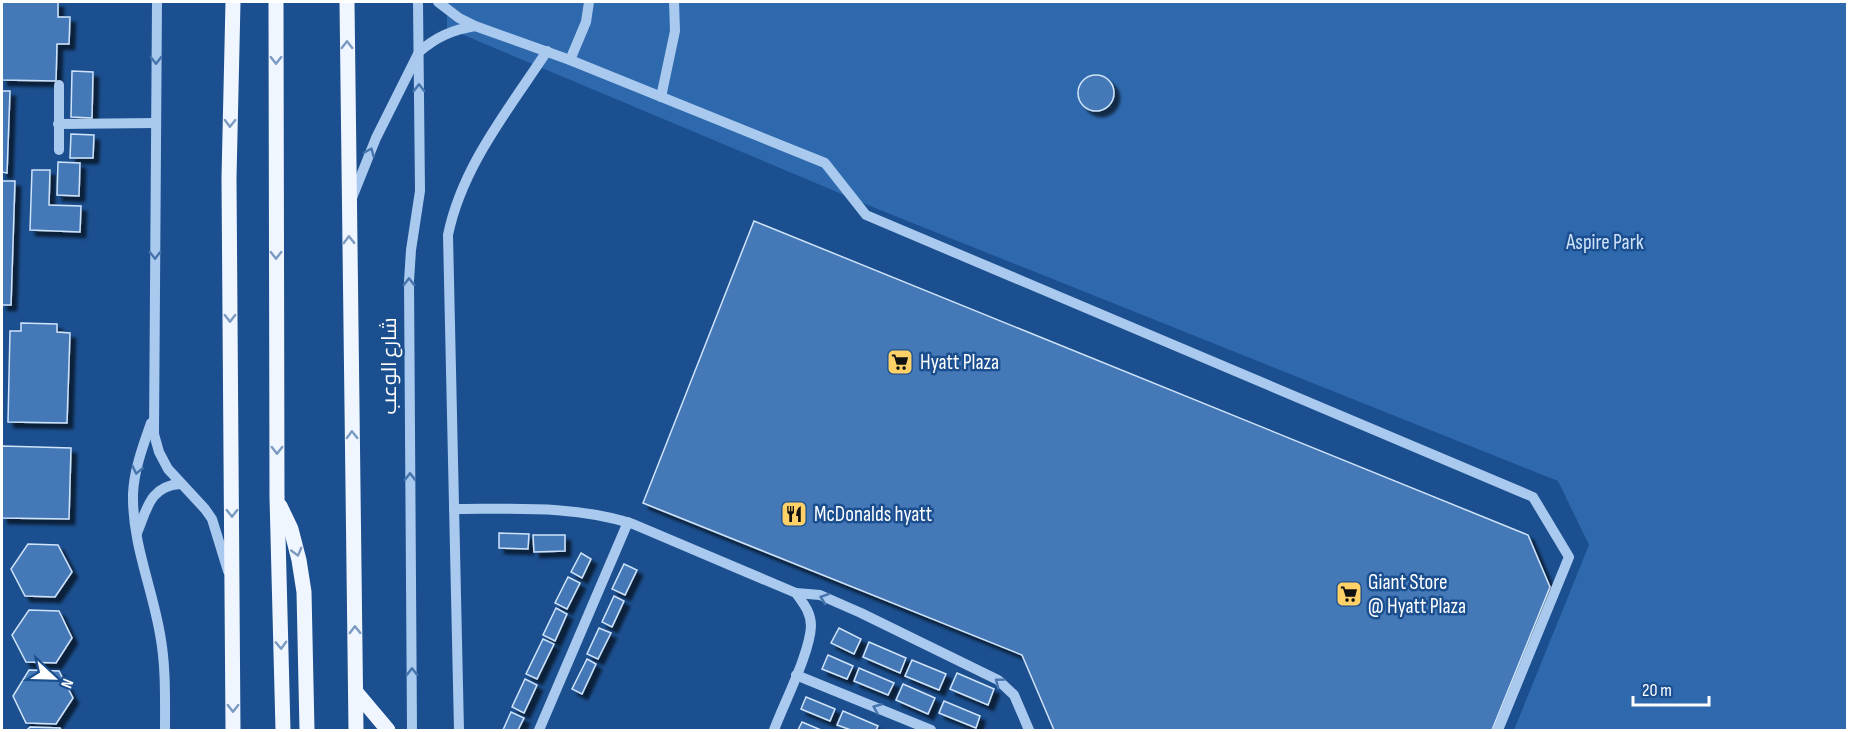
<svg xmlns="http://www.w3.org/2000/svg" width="1849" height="732" viewBox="0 0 1849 732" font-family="'Sofia Sans Condensed',Cairo,sans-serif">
<defs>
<filter id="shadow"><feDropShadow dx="5.5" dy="5.5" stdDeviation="1.5" flood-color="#0009"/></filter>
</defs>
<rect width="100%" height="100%" fill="#1b4f8f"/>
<path fill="#2e69ad" d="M447 2H1847V730H1514L1589 545 1558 481 875 208 447 28Z"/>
<g fill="#4478b7" stroke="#cfe3fa" stroke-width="1.5" filter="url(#shadow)">
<path d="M2 2H58V17H70L69 44H57L56 81 2 80Z"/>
<path d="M72 71 93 72 92 118 71 117Z"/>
<circle cx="1096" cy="93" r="18"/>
<path d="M2 91H10L7 173 2 172Z"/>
<path d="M71 134 94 135 93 158H70Z"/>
<path d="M58 162 80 163 79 196 57 195Z"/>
<path d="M32 170H50L49 205 81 206 80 232 30 230Z"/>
<path d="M2 181H15L11 305H2Z"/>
<path d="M754 221 1528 535 1550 587 1492 730H1054L1022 655 643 503Z"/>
<path d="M21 323 57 324V332L70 333 67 423 8 422 10 331H21Z"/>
<path d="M2 446 71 448 69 519 2 518Z"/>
<path d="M499 533 529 534 528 549 499 548Z"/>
<path d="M533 535H565V551L534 552Z"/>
<path d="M28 544 58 545 72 572 55 597 25 596 11 569Z"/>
<path d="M581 553 591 559 582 578 571 572Z"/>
<path d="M624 564 637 570 625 595 612 589Z"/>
<path d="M568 577 580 583 567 609 555 603Z"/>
<path d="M614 596 624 601 612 627 602 622Z"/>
<path d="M556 608 567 614 555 641 543 635Z"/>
<path d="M29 610 59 611 72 638 56 663 26 662 12 635Z"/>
<path d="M599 628 611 633 598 659 587 654Z"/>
<path d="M839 628 861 639 854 654 831 643Z"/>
<path d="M543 639 554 644 537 679 526 674Z"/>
<path d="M869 642 906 658 900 673 863 657Z"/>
<path d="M828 655 853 666 847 679 822 669Z"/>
<path d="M587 659 596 664 582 694 572 689Z"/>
<path d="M912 660 946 674 939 690 905 676Z"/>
<path d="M859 668 894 683 888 695 854 681Z"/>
<path d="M29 670 59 671 73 698 56 724 26 723 13 696Z"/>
<path d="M957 673 994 689 988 705 950 689Z"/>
<path d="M525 679 537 685 524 713 512 707Z"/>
<path d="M903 684 935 698 928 714 896 700Z"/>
<path d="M806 697 835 709 830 721 801 709Z"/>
<path d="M944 701 980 716 976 728 939 713Z"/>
<path d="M843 711 878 726 876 730H851L837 725Z"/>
<path d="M511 712 524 718 518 730H503Z"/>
<path d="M802 722 821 730H798Z"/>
<path d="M30 727 60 728 61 730H27Z"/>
</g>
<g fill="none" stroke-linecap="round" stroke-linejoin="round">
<g stroke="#a9c9ee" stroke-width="10">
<path d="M157 2 154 434 159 452 168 469 205 509 212 519 228 571"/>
<path d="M438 2 459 18 475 26 570 60 825 163 866 215 1533 497 1569 557 1498 730"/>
<path d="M570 60 586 22 589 2"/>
<path d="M59 85V150"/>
<path d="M661 97 675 31 674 2"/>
<path d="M58 124 156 123"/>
<path d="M352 198 376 138 419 52C436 37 452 30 475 26"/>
<path d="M151 423C143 446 134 470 133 494 132 543 152 587 160 634 166 666 165 698 165 730"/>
<path d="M454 509C514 509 575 505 633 524L796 593 820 595 861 613 998 680 1014 695 1029 730"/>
<path d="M137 533C147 509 150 486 180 484"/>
<path d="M796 675 931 730"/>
<path d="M412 730 409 281 411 250 420 191 418 2"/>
<path d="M459 730 448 235C462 166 509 109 547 51"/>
<path d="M539 730 628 522"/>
<path d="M774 730C784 703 810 653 811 626 811 612 803 603 796 593"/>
</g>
<g stroke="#f0f6ff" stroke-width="15">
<path d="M276 2 277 497 283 730"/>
<path d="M347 2 356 730"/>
<path d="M280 506 291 529 299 560 304 592 307 730"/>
<path d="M356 692 388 730"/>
<path d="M233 730 229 178 233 2"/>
</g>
</g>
<defs><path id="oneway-chevron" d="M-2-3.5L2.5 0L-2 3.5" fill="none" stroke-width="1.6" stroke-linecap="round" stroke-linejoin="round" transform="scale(1.5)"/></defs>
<g stroke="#7b9ac1">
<use href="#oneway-chevron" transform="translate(347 45) rotate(-90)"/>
<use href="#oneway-chevron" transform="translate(276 60) rotate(90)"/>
<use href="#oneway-chevron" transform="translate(230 123) rotate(91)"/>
<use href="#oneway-chevron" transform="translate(349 240) rotate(-91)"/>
<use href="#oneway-chevron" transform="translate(276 255) rotate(90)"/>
<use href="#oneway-chevron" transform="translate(230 318) rotate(90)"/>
<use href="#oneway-chevron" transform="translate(352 435) rotate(-91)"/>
<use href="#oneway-chevron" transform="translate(277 450) rotate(90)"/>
<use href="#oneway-chevron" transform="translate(232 513) rotate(90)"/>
<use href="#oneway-chevron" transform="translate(297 552) rotate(75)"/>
<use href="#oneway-chevron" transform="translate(355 630) rotate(-91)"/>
<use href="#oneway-chevron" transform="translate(281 645) rotate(88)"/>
<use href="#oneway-chevron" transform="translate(233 708) rotate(90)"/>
</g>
<g stroke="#4674ac">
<use href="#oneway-chevron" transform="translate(156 60) rotate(90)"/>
<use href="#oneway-chevron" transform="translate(419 88) rotate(-90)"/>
<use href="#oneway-chevron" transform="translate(370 152) rotate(-67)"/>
<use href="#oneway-chevron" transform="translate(155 255) rotate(90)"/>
<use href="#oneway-chevron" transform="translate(409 282) rotate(-90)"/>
<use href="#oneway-chevron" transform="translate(137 470) rotate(102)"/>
<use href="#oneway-chevron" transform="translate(410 477) rotate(-90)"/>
<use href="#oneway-chevron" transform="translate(824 598) rotate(-161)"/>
<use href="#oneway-chevron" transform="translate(412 672) rotate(-90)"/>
<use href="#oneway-chevron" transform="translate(999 682) rotate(-143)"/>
<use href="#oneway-chevron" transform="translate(877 708) rotate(-158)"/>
</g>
<defs>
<g id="supermarket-square" transform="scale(1.35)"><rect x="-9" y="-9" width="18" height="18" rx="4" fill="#ffd166" stroke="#1b4f8f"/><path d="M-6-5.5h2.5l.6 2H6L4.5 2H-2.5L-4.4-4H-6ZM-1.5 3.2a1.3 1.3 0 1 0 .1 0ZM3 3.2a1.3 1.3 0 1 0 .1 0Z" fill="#111"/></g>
<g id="restaurant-square" transform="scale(1.35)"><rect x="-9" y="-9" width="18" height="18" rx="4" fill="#ffd166" stroke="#1b4f8f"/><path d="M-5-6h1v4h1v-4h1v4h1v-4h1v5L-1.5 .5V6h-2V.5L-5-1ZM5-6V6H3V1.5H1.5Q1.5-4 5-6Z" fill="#111"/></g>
</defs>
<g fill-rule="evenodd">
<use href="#supermarket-square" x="900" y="362"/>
<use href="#restaurant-square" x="794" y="514"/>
<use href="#supermarket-square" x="1349" y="594"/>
</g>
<g text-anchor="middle" stroke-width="5" stroke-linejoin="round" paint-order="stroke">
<g font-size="21" fill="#cfe3fa" stroke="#1b4f8f">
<text x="1605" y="249">Aspire Park</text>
</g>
<g font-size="21" fill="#fff" stroke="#1b4f8f" text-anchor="start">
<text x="920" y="369">Hyatt Plaza</text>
<text x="814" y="521">McDonalds hyatt</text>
<text x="1368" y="589">Giant Store<tspan x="1368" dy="24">@ Hyatt Plaza</tspan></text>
</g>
<g font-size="21" fill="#fff" stroke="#1b4f8f">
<text transform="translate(389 366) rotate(-90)" y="7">شارع الوعب</text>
</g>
</g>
<rect width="1849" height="732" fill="none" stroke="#ffffff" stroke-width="6"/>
<g transform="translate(54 678) rotate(112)" stroke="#1b4f8f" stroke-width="4.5" paint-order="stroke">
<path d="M0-4.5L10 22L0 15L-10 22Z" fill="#ffffff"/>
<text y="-9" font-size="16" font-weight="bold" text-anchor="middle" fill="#ffffff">N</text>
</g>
<path d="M1633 696v9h76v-9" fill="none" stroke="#ffffff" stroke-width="3"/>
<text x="1642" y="696" font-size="18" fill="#ffffff" stroke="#1b4f8f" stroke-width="4.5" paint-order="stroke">20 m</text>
</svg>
